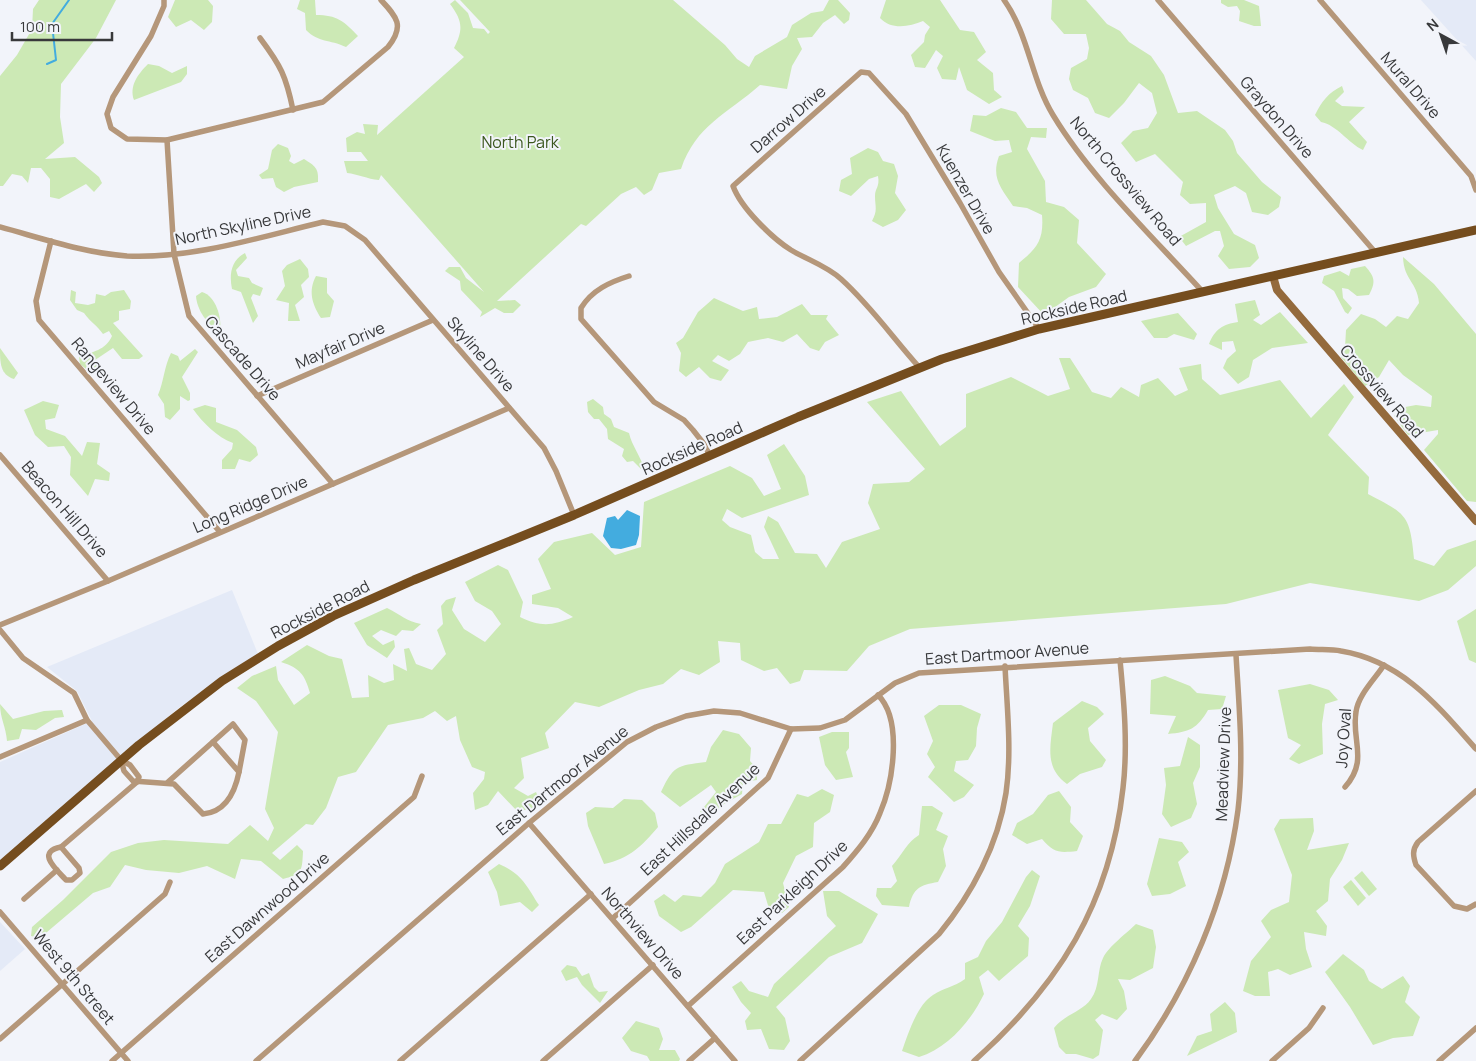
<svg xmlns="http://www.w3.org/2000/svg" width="1476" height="1061" viewBox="0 0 1476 1061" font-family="Manrope,sans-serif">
<rect width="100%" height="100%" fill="#f2f4fa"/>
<g fill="#e4eaf7">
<path d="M1421 0H1476V61Z"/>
<path d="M232 590 258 654 227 673 176 710 0 860V762L92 721 77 691 47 667Z"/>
<path d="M0 922 25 949 0 971Z"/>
</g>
<g fill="#cce9b5">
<path d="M39 0H116L96 38 61 84 60 117 64 143 45 159 75 157 99 177 102 183 94 192 86 184 59 199 50 197V179L41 168H31L28 183 22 176 12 174 3 186H0V76L17 55 32 29 33 9Z"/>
<path d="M175 0H208L213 6 212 22 204 30 191 20 176 27 168 17Z"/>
<path d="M300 0H315L316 15C337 15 344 21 358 36L346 47C329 39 319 43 306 30L305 13 297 9Z"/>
<path d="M455 0 468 13 473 28 484 29 488 34 490 32 460 0H673L725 45 737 59 749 67 755 56 787 37 792 25 811 13 823 11 829 0H838L850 13 849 20 844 24 835 15 823 23 812 37 797 38 802 49 792 66 787 89 760 85C727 114 696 125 681 169L659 173 652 190 644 195 636 187 621 194 586 226 581 224 497 301 515 300 521 305 513 313H504L495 308 480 317 482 312 461 290 460 281 445 271 449 267H460L466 278 484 292 381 175 379 180C367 179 358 174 347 173L344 161H368L361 152H347L346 138 357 132 365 134 363 124 378 125 377 135 464 57 454 48C464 29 462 20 450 4Z"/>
<path d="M886 0H940L960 30 974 32 986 52 977 60 993 73 994 90 1002 97 989 104 967 90 959 67 956 80 942 79 937 68 943 56 936 50 925 68 915 67 911 55 924 42 925 35 930 27 923 21C909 27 891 30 880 18Z"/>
<path d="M1052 0H1086L1107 24 1120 31 1129 42 1151 56 1164 75 1178 113 1197 111 1225 130 1233 141 1237 153 1262 182 1281 197 1279 207 1268 215 1252 212 1246 193 1235 186 1214 195 1218 208 1234 234 1255 245 1259 258 1250 267 1229 269 1218 256 1224 246 1220 231H1215L1186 246 1179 237 1206 222V203L1190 204 1180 195 1183 182 1155 154 1136 162 1121 143 1133 131 1148 128 1157 113 1152 93 1139 83 1124 103 1109 118 1095 113 1088 98 1073 90 1069 79 1071 68 1087 59 1089 48 1086 34H1064L1051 19Z"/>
<path d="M1221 0H1244L1259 6 1261 26H1254L1239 21 1240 11 1237 6 1228 7 1221 3Z"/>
<path d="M148 64 159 66 172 73 187 66V74L181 82 134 100C129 86 138 74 148 64Z"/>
<path d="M1342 86 1344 92 1335 101 1342 106 1365 107 1349 122 1367 142 1363 150C1348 143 1337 125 1321 122L1315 115C1322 101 1328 93 1342 86Z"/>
<path d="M1001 108 1016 112 1027 128H1047L1046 138 1031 137 1027 149 1045 181 1046 202 1064 207 1079 220 1077 243 1106 274 1096 287 1069 297 1044 315 1018 287 1019 263C1037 248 1044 240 1042 215L1027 208 1013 206C1001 188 991 178 999 156L1012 152 1009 140 995 141 970 131 973 115 986 116Z"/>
<path d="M278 144 288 148 291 156 289 161 294 164 304 159C315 166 319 168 318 182L294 187 284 192 276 187 273 178 262 179 259 175 268 169 272 150Z"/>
<path d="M868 148 878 152 883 161 894 164 898 176 895 193 906 210 898 220 883 227 872 221C878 210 875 207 875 196 875 188 880 187 878 176L869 179 851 196 839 191 841 180 852 174 850 158Z"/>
<path d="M245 253 247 258 236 270 238 276 249 278 252 283 263 288 260 296 253 294 251 298 258 316 253 323 241 292 232 289C229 275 231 260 245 253Z"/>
<path d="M1403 257 1434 284 1476 334V502L1467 501 1424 450 1438 434V430L1408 435 1394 416 1400 408 1416 405 1431 407 1432 396 1403 375 1389 360 1379 377 1365 386 1341 357 1345 348 1346 330 1361 314 1375 319 1386 327 1397 316 1408 319 1419 303C1417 281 1404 281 1403 257Z"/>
<path d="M300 259 308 269 309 277 301 285 304 297 295 305 300 321H288L289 303 276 300 285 286 282 271 287 265Z"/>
<path d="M1365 266C1375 277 1376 282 1369 295L1357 296 1348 289 1342 288 1343 298 1352 308 1348 314 1345 312 1334 291 1322 283 1324 276 1340 271 1349 276 1351 269Z"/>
<path d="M316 276 327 278V293L334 301 330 317 321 318C312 304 308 291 316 276Z"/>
<path d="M71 290 76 292 75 303 88 305 95 303 96 294 105 296 111 292 124 290 131 301 130 309 119 311V320L113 323 143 356 139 359H122L113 348 95 360 98 368 91 373 80 364 79 357C93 351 105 351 112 336L109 331 103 334C97 325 90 322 84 313L77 310 70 300Z"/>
<path d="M202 292C216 296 222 318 220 331 207 325 197 310 196 296Z"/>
<path d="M714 298 743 311 757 307 759 319 777 317 802 304 811 315H828L826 319 839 335 825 342 819 351 810 348 797 334 783 342 768 338 748 342 740 354 729 361 718 355 712 361 729 370 721 381 710 378 699 367 686 377 679 371 681 353 676 343 683 338 698 312Z"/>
<path d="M1255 300 1260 315 1253 320 1261 325 1280 312 1308 343 1272 348 1253 360 1249 377 1238 384 1223 368 1227 359 1236 351 1233 341 1222 342V350L1209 344C1215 329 1223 324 1238 322L1235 304Z"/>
<path d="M1178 313 1197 334 1194 340 1174 334 1167 338H1154L1141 321Z"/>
<path d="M0 348 18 373 14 379C0 375 0 362 0 348Z"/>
<path d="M195 349 198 352 182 377 190 393V400L188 401 180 396V409L170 420 165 417 164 404 158 395C164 381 164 367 171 353L178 356 180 361Z"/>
<path d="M1059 358H1070L1092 392 1111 398 1121 387 1139 397 1141 385 1158 378 1175 396 1188 390 1179 368 1201 364 1202 379 1220 395 1280 380 1311 418 1344 384 1354 397 1328 435 1369 477 1368 494C1406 514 1410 514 1414 559L1434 566 1447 550 1476 540V566L1448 590 1419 601 1310 583 1226 604 910 629 869 646 847 671 804 670 800 681 790 684 777 668 764 671 741 660 740 643 718 641 720 662 699 675 681 669 663 684 639 690 599 707 575 702 545 733 549 748 521 758 524 778 514 788 528 796 536 792 539 799 533 809 517 811 498 791 488 805 475 810 473 793 484 779 485 772 472 767 460 740 456 716 447 721 435 711 423 718 388 725 356 772 338 777 326 808 313 825 306 824 272 853 280 860 297 845 303 851C302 870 303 874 283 879L261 861 241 859 235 879 207 866 179 873 146 870 125 865 110 887 93 893 40 938 31 936 32 927 63 900 111 852 138 843 164 840 228 844 250 825 268 841 274 828 265 809 278 732 256 701 237 688 252 676 276 666 278 680 294 705 310 693C305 675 300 668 281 662L307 645 329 656 342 659 352 698 369 697 368 675 384 683 394 680 393 664 407 671 404 649 409 648 416 664 432 670 446 654 437 630 443 624 441 606 446 600 456 597 452 610 464 629 485 642 501 624 492 611 475 601 465 582 498 565 508 570 523 602 520 617C541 627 552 626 573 617L558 608 532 604V595L551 589 538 559 554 542 592 533 615 555 641 547 644 502 730 466 752 478 764 496 781 489 767 455 784 444 805 476 809 495 742 518 727 509 722 520 730 527 751 535 755 552 763 559H779L764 527 768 516 778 522 795 553 817 554 826 568 842 542 880 529 868 503 873 484 909 482 925 469 867 402 901 391 940 446 966 427V394L1011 377 1048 396 1070 389Z"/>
<path d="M593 399 603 407 604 414 611 419 614 427 629 433C632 446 640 455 644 468L641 469 633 461 627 462 622 456 624 449 608 439 607 429 599 419H594L588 412 587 402Z"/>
<path d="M43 401 59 405 55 418 45 420 46 429 65 436 82 456 87 442 100 443 97 464 110 473 109 481 95 479 88 496 70 475 71 457 64 446 48 447 35 435 24 410Z"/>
<path d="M205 405 216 408V422L237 430 256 447 258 455 250 462 239 459 235 469H222V460L232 449 233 443C217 437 203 423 193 409Z"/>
<path d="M387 608C401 615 406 621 421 624L413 631 402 630 396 636 381 630 372 636 383 645 394 640 395 647 387 658 367 645 354 623Z"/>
<path d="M1476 609V663L1469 660 1457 621Z"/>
<path d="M1165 676 1190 686 1197 693 1226 696 1222 709 1208 710C1197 729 1189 732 1168 734L1176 716 1150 714 1151 680Z"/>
<path d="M1310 684 1329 690 1338 700 1325 704 1322 724 1323 754 1299 764 1289 759 1301 745 1288 738 1278 690Z"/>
<path d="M1082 701 1097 707 1104 714 1088 728 1090 741 1106 760 1102 767 1080 774 1067 784C1045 768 1050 748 1053 723Z"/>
<path d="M0 704 13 719 44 711 62 710 64 717 55 718 36 730 22 729 19 739 7 741C6 727 0 718 0 704Z"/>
<path d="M939 705H961L981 714 977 728 976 746 968 760 956 761 954 771 974 785 964 797 954 802 928 777 935 767 927 754 933 741 924 716Z"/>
<path d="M723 730 739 734 751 748 750 761 757 769V780L743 782 742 794 724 804 709 817 700 812 716 792 711 785 680 807 661 792C674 765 676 766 706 762L711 747Z"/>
<path d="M832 732H849V748L846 752 853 777 836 780 825 765 819 737Z"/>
<path d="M1188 737 1200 745V767L1193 783 1197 804 1191 818 1171 827 1162 814 1166 785 1164 768 1180 766Z"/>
<path d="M822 789 834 795 830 812 814 823 813 847 796 856 783 883 789 907 782 913 770 912 764 892 733 890 691 927 681 932 659 916 654 901 664 894 675 902 683 895 701 897 715 883 725 864 759 842 768 824H781L797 794 808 797Z"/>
<path d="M1059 791 1071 807 1070 822 1083 836 1077 851C1059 853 1054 853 1042 839L1027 844 1012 835 1017 823 1033 814 1048 795Z"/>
<path d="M624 799 642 800 655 813 658 827C642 846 629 859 604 864L588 826 586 813 595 807 613 808Z"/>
<path d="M922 806H932L943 813 936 830 948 836 943 849 946 866 938 882C920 885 913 888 909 907L882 905 876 896 877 888H891L897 881 892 866C902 855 907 842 919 835Z"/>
<path d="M1313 818 1314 831 1307 850 1349 843 1342 860 1330 879 1328 901 1316 911 1327 926 1326 936 1304 932 1306 949 1312 967 1290 975 1278 969 1268 972 1270 996H1255L1243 991 1251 961 1271 937 1261 921 1271 910 1289 902 1292 875 1274 829 1280 819Z"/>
<path d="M1159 838 1182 842 1189 852 1178 862 1186 886 1170 894 1152 896 1147 884Z"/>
<path d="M499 864C522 874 526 885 539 905L532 912 520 902 500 906 497 892 488 872Z"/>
<path d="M1032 870 1040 876 1030 906 1018 926 1029 938 1028 956 999 981 988 970 979 977 984 994C971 1021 948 1048 919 1057L902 1051C908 1034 917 1005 933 995 943 988 954 987 965 979V963L978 957 986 941 1002 922 1026 877Z"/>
<path d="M1362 871 1377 889 1369 896 1354 878Z"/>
<path d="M1351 880 1366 898 1358 906 1343 887Z"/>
<path d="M823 891H839L878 914 862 943 829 957 776 1007 785 1018 790 1041 784 1050 769 1049 761 1029 747 1030 745 1021 751 1013 741 1002 732 987 741 981 749 991 768 997 774 984 836 926 827 916Z"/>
<path d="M1136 924 1153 930 1156 947 1153 968 1130 980 1118 979 1124 991 1127 1009 1117 1020 1102 1014 1095 1020 1103 1030 1099 1055 1093 1059 1076 1054H1066L1059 1047 1054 1028C1065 1014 1082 1012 1091 999 1100 987 1097 970 1103 958 1108 947 1128 932 1136 924Z"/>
<path d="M1343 954 1364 970 1369 981 1382 989 1403 976 1410 986 1405 1002 1420 1017 1413 1036 1393 1038 1373 1045 1350 1007 1325 972Z"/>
<path d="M567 965 576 967 582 976 589 973 594 987 599 992 608 991 600 1003 582 985 577 977 566 981 561 971Z"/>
<path d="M1225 1002 1235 1013 1237 1032 1187 1056 1197 1036 1212 1031 1210 1014Z"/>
<path d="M636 1021 659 1028 663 1039 659 1050H675L680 1059 679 1061H650L647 1056 631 1051 622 1038Z"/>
</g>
<path fill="#43acdf" d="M627 510 640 516 639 535 636 545 621 549 611 548 603 536 607 518 615 516 618 520Z"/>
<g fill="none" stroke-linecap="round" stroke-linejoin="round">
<path stroke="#43acdf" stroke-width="2" d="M47 64 56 60 52 24 69 0"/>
<g stroke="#b5977a" stroke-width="5.5">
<path d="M164 0V6L151 36 113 97 107 114 111 128 127 139 167 140 323 102 388 47C405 26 397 17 381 0"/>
<path d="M1004 0C1029 35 1031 79 1053 115 1091 178 1153 237 1202 291"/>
<path d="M1158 0 1375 252"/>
<path d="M1320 0 1471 176 1476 190"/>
<path d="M260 38C281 66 286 76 293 110"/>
<path d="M167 140 174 254 189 316 333 484"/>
<path d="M0 227C41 238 84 253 127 256 193 259 260 237 323 222L345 226 365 240 544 448 556 471 574 515"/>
<path d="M51 241 36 301 39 320 220 532"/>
<path d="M629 276C610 282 592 290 581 308V319L654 402 684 420 693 430 704 444 710 456"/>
<path d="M919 367C893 338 870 305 841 279 827 266 808 260 791 250 772 238 741 208 733 186L861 72 869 73 906 114 960 203 999 272 1039 329"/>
<path d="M257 396 433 320"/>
<path d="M0 455 108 581"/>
<path d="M0 625 108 581 509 408"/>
<path d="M0 630 23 658 74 693 87 720 121 760 130 765 139 777 137 782"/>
<path d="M0 757 87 720"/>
<path d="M121 760 124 771 133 781 174 784 203 814C226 812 235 792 239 772L213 742"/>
<path d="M168 782 233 724 245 740 239 772"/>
<path d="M1345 787C1369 760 1351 740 1356 712 1358 695 1375 679 1384 665"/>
<path d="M1476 791 1418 842C1412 850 1413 856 1416 865L1454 906 1467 909 1476 904"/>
<path d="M529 823 735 1061"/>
<path d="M61 847 137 782"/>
<path d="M61 847 79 868 80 873 72 880H66C57 870 35 852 61 847Z"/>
<path d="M24 899 57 870"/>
<path d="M0 912 128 1061"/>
<path d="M613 918 768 778 791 729"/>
<path d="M688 1006 843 867C857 851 872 834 880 813 893 783 903 720 878 695"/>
<path d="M0 1039 165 894 170 882"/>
<path d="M112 1061 414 797 422 776"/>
<path d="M256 1061 529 823 627 742 656 727 686 716 714 711 740 713 791 729 820 728 845 720 895 683 919 673 1310 649C1320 650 1331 649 1341 651 1402 661 1438 706 1476 749"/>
<path d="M400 1061 591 894"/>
<path d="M543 1061 653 965"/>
<path d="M689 1061 715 1038"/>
<path d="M800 1061 939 934C972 894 998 845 1006 793 1012 752 1007 708 1005 666"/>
<path d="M974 1061C1059 985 1110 904 1123 788 1128 746 1124 702 1120 660"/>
<path d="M1135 1061C1189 988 1226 901 1238 810 1244 759 1239 706 1236 655"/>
<path d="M1272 1061 1309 1028 1323 1008"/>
<path d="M1439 1061 1476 1028"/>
</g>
<path stroke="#946a3c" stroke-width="8" d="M1273 276 1277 290 1476 521"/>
<path stroke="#754d1e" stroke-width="9" d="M0 866 139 745 222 681 278 646 333 616 414 580 574 515 798 417 942 359 1039 329 1476 230"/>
</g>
<g text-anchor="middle" stroke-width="4" stroke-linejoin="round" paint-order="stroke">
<g font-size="16" fill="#38393b" stroke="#f2f4fa">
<text transform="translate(1411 85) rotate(49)" y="6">Mural Drive</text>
<text transform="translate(1277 117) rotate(49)" y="6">Graydon Drive</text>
<text transform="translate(788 119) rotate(-41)" y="6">Darrow Drive</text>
<text transform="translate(1126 181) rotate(50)" y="6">North Crossview Road</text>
<text transform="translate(966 189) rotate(60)" y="6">Kuenzer Drive</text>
<text transform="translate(243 225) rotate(-12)" y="6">North Skyline Drive</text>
<text transform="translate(1074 307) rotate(-13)" y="6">Rockside Road</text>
<text transform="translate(340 345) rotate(-23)" y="6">Mayfair Drive</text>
<text transform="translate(481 354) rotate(49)" y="6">Skyline Drive</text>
<text transform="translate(243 358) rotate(49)" y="6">Cascade Drive</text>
<text transform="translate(114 386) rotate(50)" y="6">Rangeview Drive</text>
<text transform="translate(1382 391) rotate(49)" y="6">Crossview Road</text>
<text transform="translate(692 448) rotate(-24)" y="6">Rockside Road</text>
<text transform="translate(250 504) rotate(-23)" y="6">Long Ridge Drive</text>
<text transform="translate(65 509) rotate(49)" y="6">Beacon Hill Drive</text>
<text transform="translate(320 609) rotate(-27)" y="6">Rockside Road</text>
<text transform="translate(1007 653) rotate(-4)" y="6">East Dartmoor Avenue</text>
<text transform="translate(1343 738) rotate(-86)" y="6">Joy Oval</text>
<text transform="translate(1223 764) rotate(-88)" y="6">Meadview Drive</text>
<text transform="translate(562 780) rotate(-39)" y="6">East Dartmoor Avenue</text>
<text transform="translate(700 819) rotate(-43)" y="6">East Hillsdale Avenue</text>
<text transform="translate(792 892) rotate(-43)" y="6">East Parkleigh Drive</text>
<text transform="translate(267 907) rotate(-41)" y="6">East Dawnwood Drive</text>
<text transform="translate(643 933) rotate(49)" y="6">Northview Drive</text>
<text transform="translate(74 977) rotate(50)" y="6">West 9th Street</text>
</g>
<g font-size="16" fill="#3c581f" stroke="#f2f4fa">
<text x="520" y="148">North Park</text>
</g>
</g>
<g transform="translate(1441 35) rotate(320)" stroke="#f2f4fa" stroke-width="4" paint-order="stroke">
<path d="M0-4L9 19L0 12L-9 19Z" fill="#38393b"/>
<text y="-8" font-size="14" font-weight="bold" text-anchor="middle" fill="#38393b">N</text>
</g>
<path d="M12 32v8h100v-8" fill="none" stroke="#38393b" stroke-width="2.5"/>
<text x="20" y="32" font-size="15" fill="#38393b" stroke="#f2f4fa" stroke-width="4" paint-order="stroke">100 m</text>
</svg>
